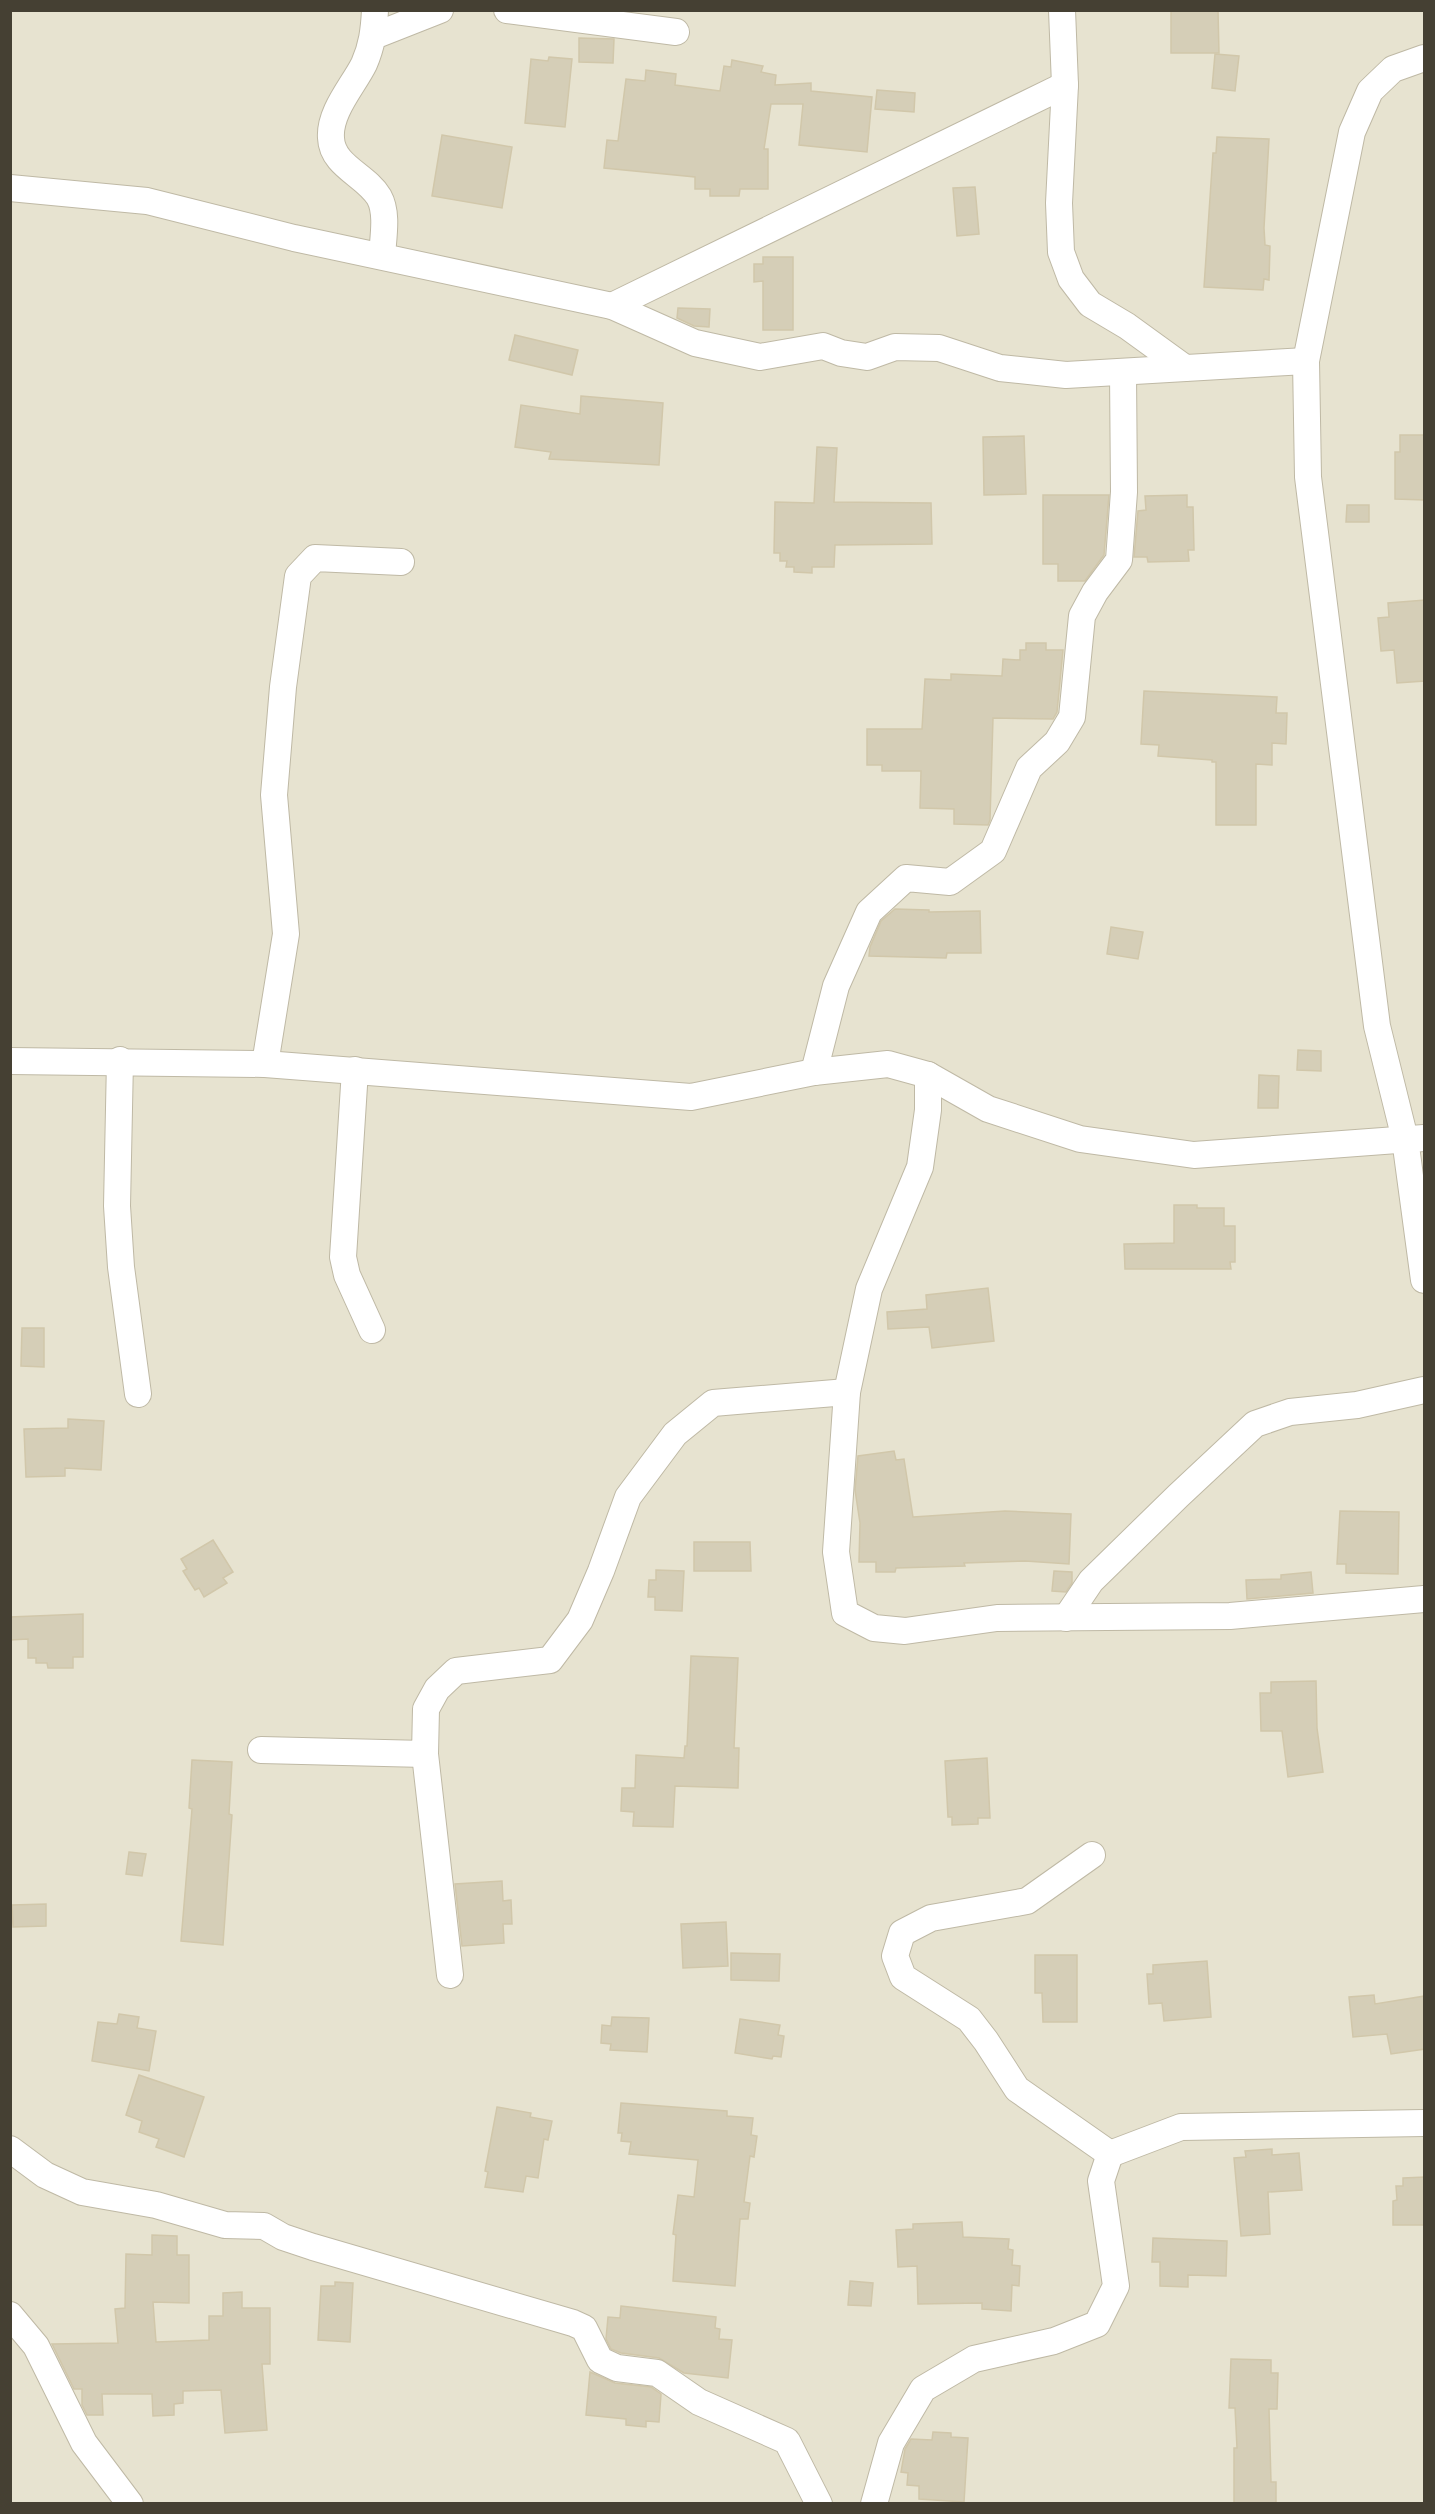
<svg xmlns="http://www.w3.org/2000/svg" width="1435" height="2514" viewBox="0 0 1435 2514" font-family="Quicksand,sans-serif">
<rect width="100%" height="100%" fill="#f3f0e3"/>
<rect fill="#e7e3d0" x="11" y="11" width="1413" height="2492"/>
<g fill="#d5ceb7" stroke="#d1c7aa" stroke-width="1.5">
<path d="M1171 10H1218L1219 53H1171Z"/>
<path d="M579 38 614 39 613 63 579 62Z"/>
<path d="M1215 54 1239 56 1235 91 1212 88Z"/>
<path d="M549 57 572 59 565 127 525 123 531 59 548 61Z"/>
<path d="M732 60 763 66 761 72 776 75 775 85 811 83V91L872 97 867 152 799 145 803 104H771L764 149H768V189H740L739 196H710V189H695V177L604 168 607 140 618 141 626 79 645 81 646 70 676 74 675 85 720 91 724 66 731 67Z"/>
<path d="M877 90 915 93 914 112 875 109Z"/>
<path d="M442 135 512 147 502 208 432 196Z"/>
<path d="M1217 137 1269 139 1264 228 1265 245 1270 246 1269 280 1264 279 1263 290 1204 287 1213 153H1216Z"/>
<path d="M975 187 979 234 957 236 953 188Z"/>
<path d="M763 257H793V330H763V281L754 282V264H763Z"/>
<path d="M678 308 710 309 709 327 694 326 677 318Z"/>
<path d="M515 335 578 350 572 375 509 360Z"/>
<path d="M581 396 663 403 659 465 549 459 551 452 515 447 521 405 580 414Z"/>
<path d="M1400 435H1425V500L1395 499V452H1400Z"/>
<path d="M1024 436 1026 494 984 495 983 437Z"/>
<path d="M817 447 837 448 834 502 931 503 932 544 835 545 834 567H812V573L794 572V567H786L787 561H780V553H774L775 502 814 503Z"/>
<path d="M1043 495H1109L1104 555 1085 581H1058V564H1043Z"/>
<path d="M1187 495V507H1193L1194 550H1188L1189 561 1148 562 1147 557H1134L1138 511 1146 510 1145 496Z"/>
<path d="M1347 505H1369V522H1346Z"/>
<path d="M1425 600V681L1397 683 1394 650 1381 651 1378 618 1389 617 1388 603Z"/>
<path d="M1026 643H1046V650H1063L1057 712 1053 719 993 718 990 820 988 825 954 824V809L920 808 921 771H882V765H867V729H922L925 679 951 680V674L1002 676 1003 659 1020 660V650H1026Z"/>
<path d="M1144 691 1277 697 1276 713H1287L1286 744 1272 743V765L1256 764V825H1216V762H1212V760L1158 756 1159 745 1141 744Z"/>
<path d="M895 909 929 910V912L980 911 981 953H947L946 958 869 956 870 947 881 921Z"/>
<path d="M1111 927 1143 932 1138 959 1107 954Z"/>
<path d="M1298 1050 1321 1051V1071L1297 1070Z"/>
<path d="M1259 1075 1279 1076 1278 1108H1258Z"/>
<path d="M1174 1205H1197V1208H1224V1226H1235V1262H1230L1231 1269H1125L1124 1244 1174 1243Z"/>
<path d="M988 1288 994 1341 932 1348 929 1327 888 1329 887 1312 927 1309 926 1295Z"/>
<path d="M22 1328H44V1367L21 1366Z"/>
<path d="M68 1419 104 1421 101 1470 65 1468V1476L26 1477 24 1429 68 1428Z"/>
<path d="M894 1451 896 1460 904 1459 913 1517 1005 1511 1071 1514 1069 1564 1025 1561 964 1563 965 1566 896 1568 895 1572H876V1562H859L860 1523 855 1490 858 1456Z"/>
<path d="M1340 1511 1399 1512 1398 1574 1346 1573V1564H1337Z"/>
<path d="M213 1540 233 1572 223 1578 227 1583 204 1597 199 1588 195 1590 183 1571 187 1569 181 1559Z"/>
<path d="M694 1542H750L751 1571H694Z"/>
<path d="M656 1570 684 1571 682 1611 655 1610V1597H648L649 1580H656Z"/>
<path d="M1054 1571 1072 1572V1583L1066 1592 1052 1591Z"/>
<path d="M1311 1572 1313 1593 1247 1599 1246 1580 1281 1579V1575Z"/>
<path d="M83 1614V1657H73V1668H48L47 1663H36V1658H28V1639L10 1640V1617Z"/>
<path d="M691 1656 738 1658 734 1748H739L738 1788 675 1786 673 1827 633 1826 634 1812 621 1811 622 1788H635L636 1755 684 1758 685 1746H687Z"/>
<path d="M1316 1681 1317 1728 1323 1772 1288 1777 1282 1731H1261L1260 1693H1271V1682Z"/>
<path d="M987 1758 990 1818H978V1824L952 1825V1817H948L945 1761Z"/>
<path d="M192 1760 232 1762 229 1814 232 1815 223 1945 181 1941 192 1809 189 1808Z"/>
<path d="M129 1852 146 1854 142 1876 126 1874Z"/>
<path d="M502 1881 503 1901 511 1900 512 1924H503L504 1943 462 1946 455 1884Z"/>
<path d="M46 1904V1926L13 1927 12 1905Z"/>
<path d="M726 1922 728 1966 683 1968 681 1924Z"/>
<path d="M731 1953 780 1954 779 1981 731 1980Z"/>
<path d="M1035 1955H1077V2022H1043L1042 1993H1035Z"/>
<path d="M1207 1961 1211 2017 1164 2021 1162 2003 1149 2004 1147 1974H1153V1965Z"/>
<path d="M1374 1995 1375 2004 1425 1996V2049L1391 2054 1387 2034 1353 2037 1349 1997Z"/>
<path d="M119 2014 139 2017 137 2028 156 2031 149 2071 92 2061 98 2022 117 2024Z"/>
<path d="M612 2017 649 2018 647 2052 610 2050 611 2044 601 2043 602 2025 611 2026Z"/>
<path d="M740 2019 780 2025 778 2035 784 2036 781 2057 773 2056 772 2059 735 2053Z"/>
<path d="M139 2075 204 2097 184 2157 156 2147 159 2139 139 2132 142 2121 126 2115Z"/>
<path d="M621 2103 727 2111V2116L753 2118 751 2135 757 2136 754 2157 750 2156 744 2202 750 2203 748 2219H740L735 2286 673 2281 676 2235 673 2234 678 2195 694 2197 698 2160 629 2154 631 2142 621 2141 622 2133H618Z"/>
<path d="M497 2107 531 2113 530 2117 552 2121 548 2140 544 2139 538 2178 526 2176 523 2192 485 2187 488 2172 485 2171Z"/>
<path d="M1272 2149V2155L1299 2153 1302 2190 1268 2192 1270 2234 1241 2236 1234 2158 1246 2157 1245 2151Z"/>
<path d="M1425 2177V2225H1393V2201L1397 2200 1396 2186H1403V2178Z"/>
<path d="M962 2222 963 2237 1009 2239 1008 2249 1013 2250 1012 2265 1020 2266 1019 2286 1012 2285 1011 2311 982 2309V2303L918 2304 917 2266 898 2267 896 2230 913 2229V2224Z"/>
<path d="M152 2235 177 2236V2255H189V2303L153 2302 156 2342 209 2340V2316H223V2293L242 2292V2308H270V2364H262L267 2430 225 2433 221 2390 183 2391V2403L174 2404V2415L153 2416 152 2394H102L103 2415H87L82 2405V2389H74L52 2344 118 2343 115 2309 125 2308 126 2254 152 2255Z"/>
<path d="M1153 2238 1227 2241 1226 2276 1188 2275V2287L1160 2286V2262H1152Z"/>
<path d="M850 2281 873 2283 871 2306 848 2305Z"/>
<path d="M335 2282 353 2283 350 2342 318 2340 321 2286H335Z"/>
<path d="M621 2306 716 2317 715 2328 720 2329 719 2339 732 2340 728 2378 684 2373 659 2358 621 2353 611 2349 606 2339 608 2317 620 2318Z"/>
<path d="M1231 2359 1271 2360V2373H1278L1277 2409H1269L1271 2482H1276V2504H1234V2448H1237L1235 2408H1229Z"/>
<path d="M590 2372 615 2383 651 2387 661 2394 659 2422 646 2421V2427L626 2425V2419L586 2415Z"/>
<path d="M933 2432 951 2433V2437L968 2438 964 2502 919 2499V2486L907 2485 908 2473 901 2472 905 2449 911 2439 932 2440Z"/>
</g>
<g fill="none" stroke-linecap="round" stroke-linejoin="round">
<g stroke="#bfb9a5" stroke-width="28">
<g id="minor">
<path d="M375 10C374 30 372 46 364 64 353 86 329 112 331 138 332 166 366 175 379 197 388 213 383 238 382 256"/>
<path d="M507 10 676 32"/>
<path d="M1062 10 1065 85 1059 203 1061 252 1071 279 1090 304 1127 326 1185 368"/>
<path d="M374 36 440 10"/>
<path d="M1424 58 1393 69 1370 91 1352 132 1306 361 1308 477 1377 1026 1405 1139 1424 1280"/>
<path d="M10 188 147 201 294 238 612 306 695 343 760 357 823 346 841 353 867 357 895 347 939 348 1000 368 1066 375 1306 361"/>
<path d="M612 306 1065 85"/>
<path d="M120 1060 117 1206 121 1267 138 1394"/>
<path d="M10 1061 265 1064 691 1097 814 1072 888 1064 928 1075 988 1109 1080 1139 1194 1155 1424 1138"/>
<path d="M265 1064 286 934 274 795 283 687 298 576 315 558 401 562"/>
<path d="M355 1070 343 1257 347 1275 372 1330"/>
<path d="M814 1072 836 986 869 912 906 878 950 882 993 851 1029 768 1057 742 1072 717 1082 616 1095 592 1119 560 1124 492 1123 373"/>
<path d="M928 1075V1110L920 1167 869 1289 847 1392 836 1552 845 1613 874 1628 905 1631 997 1618 1230 1616 1424 1599"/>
<path d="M1066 1618 1091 1581 1178 1496 1255 1424 1290 1412 1357 1405 1424 1390"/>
<path d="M261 1750 425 1754 426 1709 437 1689 456 1671 550 1660 580 1620 601 1571 628 1497 675 1434 713 1403 847 1392"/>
<path d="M425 1754 450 1975"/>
<path d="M1092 1855 1027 1901 931 1918 902 1933 895 1956 903 1977 969 2019 986 2041 1017 2089 1110 2154"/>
<path d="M10 2149 45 2175 82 2192 156 2205 225 2225 264 2226 283 2237 313 2247 573 2323 584 2328 600 2360 617 2368 657 2373 699 2402 787 2441 819 2504"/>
<path d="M1110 2154 1181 2127 1424 2123"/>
<path d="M10 2315 36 2346 84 2443 130 2504"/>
<path d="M874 2504 891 2443 923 2389 974 2359 1054 2341 1097 2324 1116 2286 1101 2181 1110 2154"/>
</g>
</g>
<use href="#minor" stroke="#fff" stroke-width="26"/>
</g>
<rect width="1435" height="2514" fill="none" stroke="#454033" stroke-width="24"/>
</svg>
